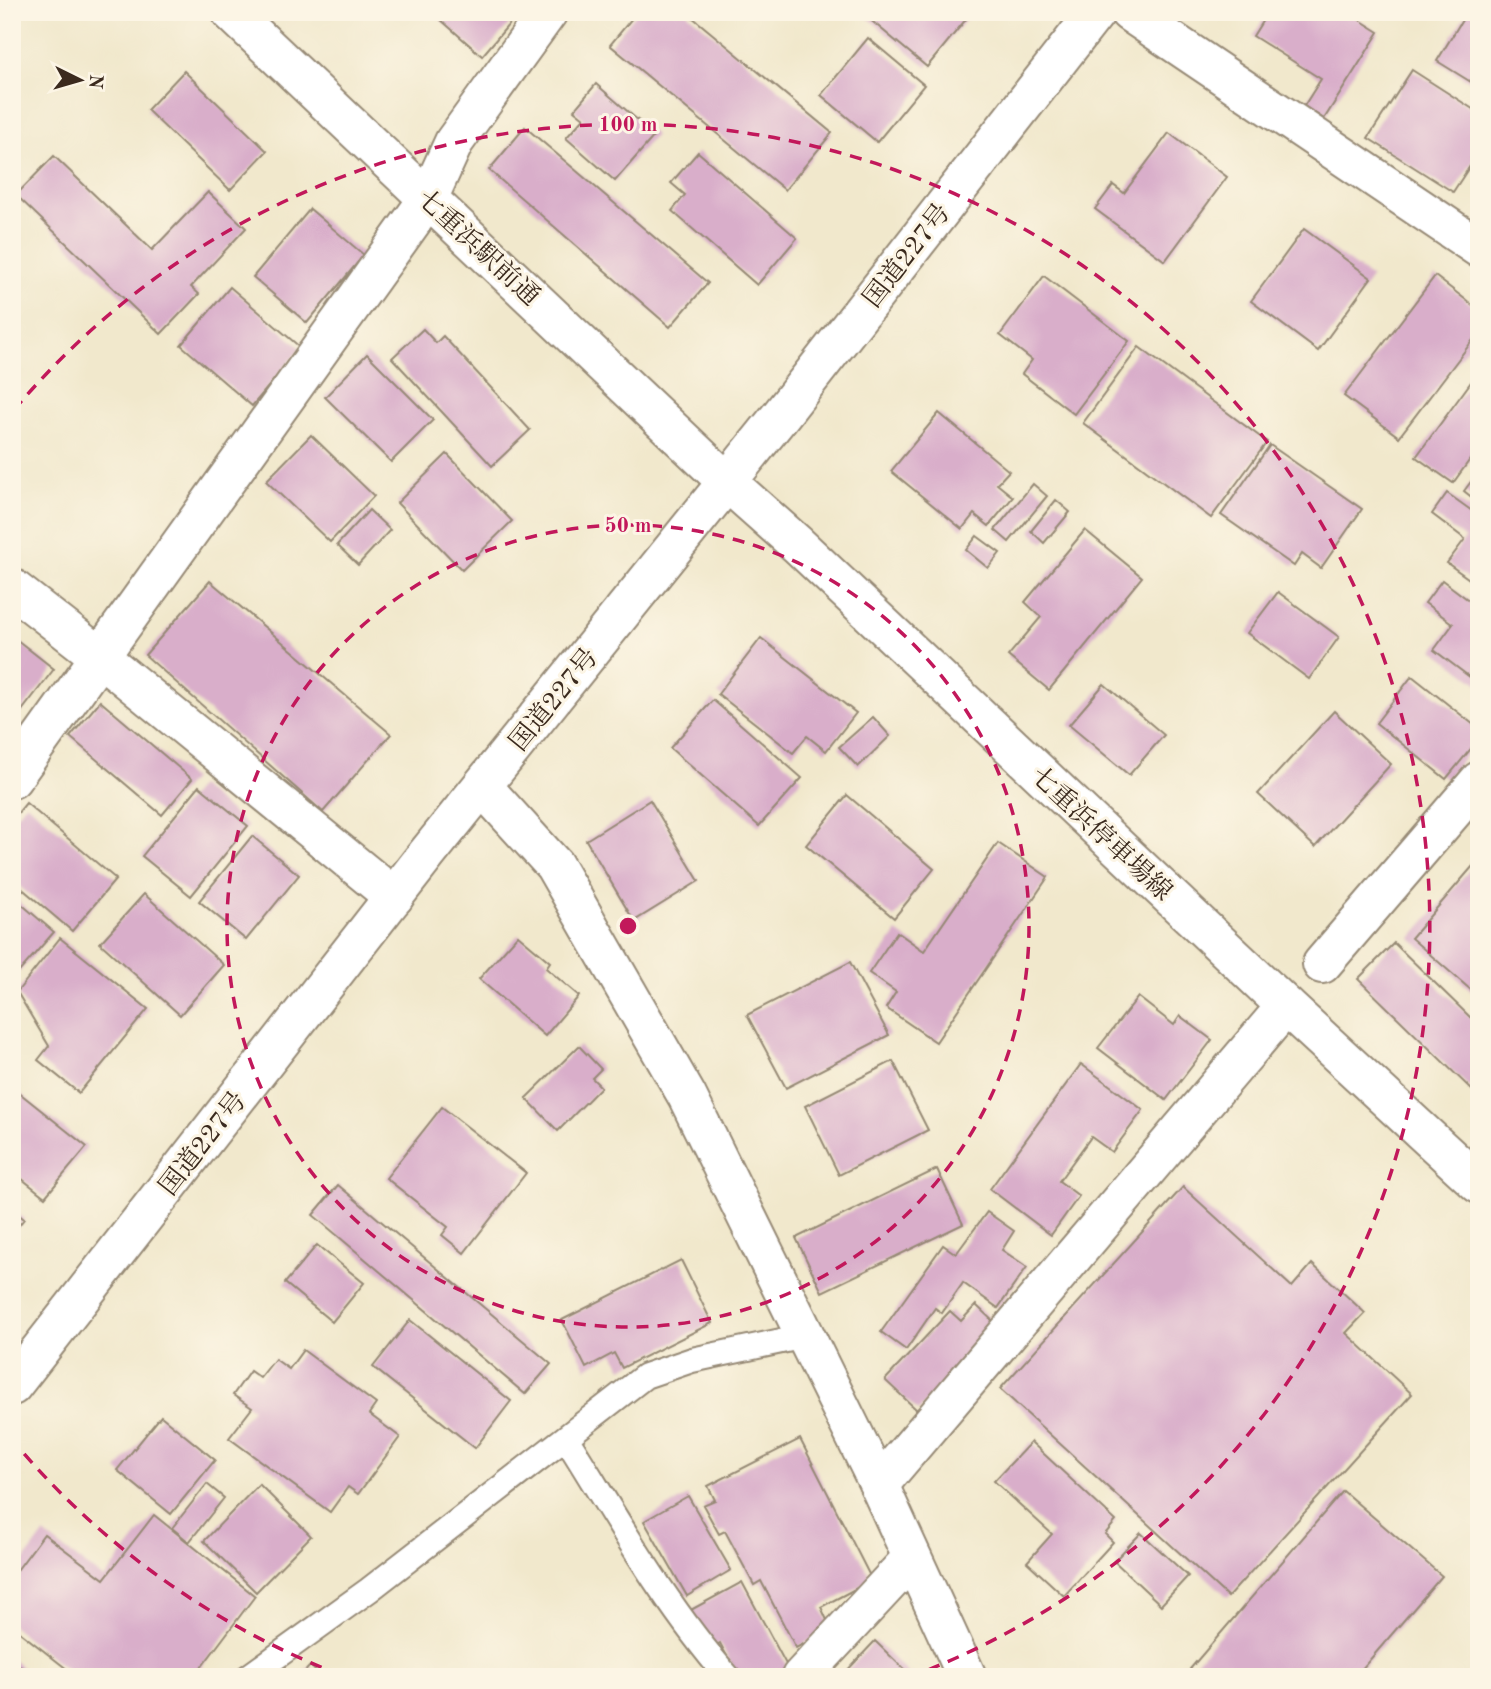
<svg xmlns="http://www.w3.org/2000/svg" width="1491" height="1689" viewBox="0 0 1491 1689" font-family="'Old Standard TT','Noto Serif JP',serif">
<rect width="100%" height="100%" fill="#fcf5e5"/>
<filter id="ink" filterUnits="userSpaceOnUse"><feTurbulence type="fractalNoise" baseFrequency=".0143" numOctaves="2"/><feDisplacementMap in="SourceGraphic" scale="14" xChannelSelector="R" yChannelSelector="G"/><feConvolveMatrix kernelMatrix="1 2 1 2 8 2 1 2 1" color-interpolation-filters="sRGB"/></filter>
<filter id="wash" filterUnits="userSpaceOnUse"><feTurbulence type="fractalNoise" baseFrequency=".00686" numOctaves="4" result="noise"/><feDisplacementMap in="SourceGraphic" scale="28" xChannelSelector="R" yChannelSelector="G"/><feGaussianBlur stdDeviation="1.57" result="paint"/><feColorMatrix in="noise" values="0 0 0 0 0 0 0 0 0 0 0 0 0 0 0 0 0 1.4 0 .05"/><feComposite in="paint" operator="in"/></filter>
<g filter="url(#wash)">
<rect width="100%" height="100%" fill="#f1e8cc"/>
<g id="blocks">
<g fill="#d9aeca">
<path d="M432 12H510L515 17 482 56Z"/>
<path d="M637 12H686L832 133 785 190 610 45Z"/>
<path d="M871 12H972L927 67 867 17Z"/>
<path d="M1268 12H1347L1379 32 1324 119 1304 106 1321 79 1253 36Z"/>
<path d="M1467 12H1479V87L1437 61Z"/>
<path d="M868 38 924 85 877 142 821 95Z"/>
<path d="M1412 70 1479 113V152L1453 192 1368 138Z"/>
<path d="M184 71 267 151 230 190 147 110Z"/>
<path d="M596 84 655 135 615 181 566 138 584 118 574 110Z"/>
<path d="M525 127 708 283 670 327 489 170Z"/>
<path d="M1169 133 1227 177 1165 261 1095 209 1113 185 1124 193Z"/>
<path d="M698 152 797 238 757 285 672 211 685 195 671 183Z"/>
<path d="M54 156 152 250 208 192 246 228 191 287 199 294 161 334 16 195Z"/>
<path d="M310 209 364 255 307 323 253 277Z"/>
<path d="M1304 229 1371 278 1318 351 1251 301Z"/>
<path d="M1044 276 1129 341 1074 414 1022 374 1032 360 1000 335Z"/>
<path d="M1435 276 1479 310V332L1399 437 1344 396Z"/>
<path d="M230 287 301 348 252 406 181 345Z"/>
<path d="M423 329 436 343 443 336 530 430 492 466 392 358Z"/>
<path d="M1139 347 1267 442 1211 518 1083 423Z"/>
<path d="M367 354 433 420 391 462 325 397Z"/>
<path d="M1479 371V447L1453 483 1416 457Z"/>
<path d="M939 413 1009 471 997 484 1013 497 989 526 974 514 962 529 891 471Z"/>
<path d="M311 435 374 496 330 542 266 481Z"/>
<path d="M1270 445 1362 509 1321 568 1302 554 1294 566 1221 515Z"/>
<path d="M447 454 512 521 462 570 397 503Z"/>
<path d="M1479 471V503L1464 491Z"/>
<path d="M1033 484 1047 496 1009 542 995 530Z"/>
<path d="M1447 493 1479 516V586L1447 563 1465 539 1432 514Z"/>
<path d="M1056 500 1070 512 1044 543 1031 531Z"/>
<path d="M369 510 390 530 358 565 337 545Z"/>
<path d="M1085 530 1142 577 1049 690 1008 656 1041 617 1025 602Z"/>
<path d="M977 536 1000 553 988 568 966 550Z"/>
<path d="M1442 580 1479 608V684L1434 650 1453 624 1425 603Z"/>
<path d="M210 581 391 734 323 812 145 655Z"/>
<path d="M1278 592 1339 637 1309 679 1247 633Z"/>
<path d="M12 636 54 669 17 717 12 713Z"/>
<path d="M761 638 856 713 826 751 807 736 793 753 718 694Z"/>
<path d="M1412 676 1479 729V739L1446 779 1376 723Z"/>
<path d="M1104 684 1164 735 1129 775 1069 725Z"/>
<path d="M713 700 802 778 759 826 670 748Z"/>
<path d="M100 701 192 779 162 815 70 737Z"/>
<path d="M1334 711 1391 764 1315 847 1258 794Z"/>
<path d="M873 717 890 736 858 767 839 747Z"/>
<path d="M199 786 248 826 191 896 142 856Z"/>
<path d="M847 795 934 869 894 918 806 845Z"/>
<path d="M650 800 699 881 634 921 586 840Z"/>
<path d="M26 803 116 879 72 931 12 880V820Z"/>
<path d="M252 836 299 875 246 940 199 901Z"/>
<path d="M998 843 1048 877 936 1042 886 1008 896 992 869 973 897 932 924 951Z"/>
<path d="M1479 859V997L1411 938Z"/>
<path d="M144 894 224 965 180 1015 100 943Z"/>
<path d="M12 896 54 932 19 972 12 967Z"/>
<path d="M518 935 550 962 546 968 579 996 545 1036 479 979Z"/>
<path d="M60 938 148 1009 79 1093 38 1060 49 1046 17 992Z"/>
<path d="M1394 943 1472 1019 1479 1020V1097L1358 979Z"/>
<path d="M850 962 889 1035 786 1088 747 1015Z"/>
<path d="M1138 997 1174 1025 1180 1016 1212 1040 1166 1100 1098 1048Z"/>
<path d="M579 1046 601 1069 592 1078 601 1087 558 1131 526 1098Z"/>
<path d="M893 1061 928 1130 839 1175 805 1106Z"/>
<path d="M1081 1064 1143 1110 1112 1152 1091 1137 1059 1181 1079 1196 1051 1235 990 1189Z"/>
<path d="M12 1087 87 1147 45 1197 12 1171Z"/>
<path d="M442 1107 526 1173 464 1253 442 1235 448 1227 386 1178Z"/>
<path d="M937 1169 963 1224 822 1292 796 1238Z"/>
<path d="M338 1185 551 1364 525 1394 313 1215Z"/>
<path d="M1183 1187 1292 1287 1312 1264 1365 1313 1346 1333 1412 1394 1228 1597 1000 1389Z"/>
<path d="M12 1209 24 1219 12 1234Z"/>
<path d="M987 1212 1014 1231 1002 1250 1027 1267 998 1308 963 1283 942 1313 935 1308 906 1350 881 1332 943 1245 956 1254Z"/>
<path d="M317 1245 364 1283 332 1322 285 1283Z"/>
<path d="M681 1260 712 1323 622 1368 614 1353 586 1368 562 1320Z"/>
<path d="M976 1305 998 1326 918 1411 885 1380 950 1311 961 1321Z"/>
<path d="M410 1320 511 1401 475 1448 373 1367Z"/>
<path d="M303 1350 376 1404 369 1414 400 1437 358 1494 348 1487 330 1512 229 1438 252 1408 233 1395 250 1371 260 1378 275 1359 289 1369Z"/>
<path d="M161 1416 215 1460 171 1514 117 1470Z"/>
<path d="M800 1439 872 1580 821 1607 831 1629 796 1648 761 1581 754 1585 725 1531 719 1534 703 1505 715 1500 708 1486Z"/>
<path d="M1031 1442 1116 1521 1105 1534 1113 1542 1064 1596 1027 1562 1052 1534 994 1481Z"/>
<path d="M207 1484 224 1498 189 1542 172 1528Z"/>
<path d="M259 1484 311 1536 256 1592 204 1541Z"/>
<path d="M1343 1491 1442 1576 1355 1677H1198L1190 1669Z"/>
<path d="M688 1496 731 1570 687 1596 644 1521Z"/>
<path d="M154 1515 255 1596 194 1677H77L12 1626V1577L44 1534 104 1579Z"/>
<path d="M1141 1533 1188 1576 1161 1605 1114 1561Z"/>
<path d="M742 1582 788 1668 772 1677H738L720 1643 709 1649 689 1611Z"/>
<path d="M875 1641 912 1677H841Z"/>
<path d="M12 1660 35 1677H12Z"/>
<path d="M310 1666 322 1677H300Z"/>
</g>
</g>
</g>
<g filter="url(#ink)">
<use href="#blocks" fill-opacity="0" stroke="#968975" stroke-width="2"/>
<g fill="none" stroke-linecap="round" stroke-linejoin="round">
<g stroke="#968975" stroke-width="28">
<g id="lane">
<path d="M566 1438C617 1519 665 1605 728 1677"/>
<path d="M248 1677 369 1590 645 1376 692 1360 805 1336"/>
</g>
</g>
<g stroke="#968975" stroke-width="42">
<g id="street">
<path d="M1129 12 1479 248"/>
<path d="M12 588 99 656 394 897"/>
<path d="M12 779 428 199 454 142 548 12"/>
<path d="M1322 964 1479 781"/>
<path d="M879 1485 1286 1006"/>
<path d="M801 1677 912 1558"/>
</g>
</g>
<g stroke="#968975" stroke-width="42">
<g id="secondary">
<path d="M231 12 726 481 797 544 1286 1006 1479 1184"/>
<path d="M483 787 554 865 687 1096 879 1485 967 1677"/>
</g>
</g>
<g stroke="#968975" stroke-width="42">
<path id="highway" d="M12 1386 427 854 781 415 1096 12"/>
</g>
<use href="#lane" stroke="#fff" stroke-width="24"/>
<use href="#street" stroke="#fff" stroke-width="38"/>
<use href="#secondary" stroke="#fff" stroke-width="38"/>
<use href="#highway" stroke="#fff" stroke-width="38"/>
</g>
</g>
<g fill="none" stroke="#c2185b" stroke-width="3.5" stroke-dasharray="12 9">
<circle cx="628" cy="926" r="401"/>
<path d="M341 1675A802 802 0 0 1 14 1442M14 410A802 802 0 1 1 915 1675"/>
</g>
<g text-anchor="middle" stroke-width="6" stroke-linejoin="round" paint-order="stroke">
<g font-size="26" fill="#3b2a1e" stroke="#fcf5e5">
<text transform="translate(479 247) rotate(43)" y="9">七重浜駅前通</text>
<text transform="translate(906 255) rotate(-52)" y="9">国道227号</text>
<text transform="translate(553 699) rotate(-51)" y="9">国道227号</text>
<text transform="translate(1102 833) rotate(43)" y="9">七重浜停車場線</text>
<text transform="translate(202 1143) rotate(-52)" y="9">国道227号</text>
</g>
</g>
<circle cx="628" cy="926" r="10" fill="#c2185b" stroke="#fcf5e5" stroke-width="3.5"/>
<g font-size="21" text-anchor="middle" font-weight="bold" fill="#c2185b" stroke="#fcf5e5" stroke-width="6" stroke-linejoin="round" paint-order="stroke">
<text x="628" y="131">100 m</text>
<text x="628" y="532">50 m</text>
</g>
<rect width="1491" height="1689" fill="none" stroke="#fcf5e5" stroke-width="42"/>
<g transform="translate(80 80) rotate(95)" stroke="#fcf5e5" stroke-width="5" paint-order="stroke">
<path d="M0-5L12 26L0 18L-12 26Z" fill="#3b2a1e"/>
<text y="-10" font-size="19" font-weight="bold" text-anchor="middle" fill="#3b2a1e">N</text>
</g>
</svg>
